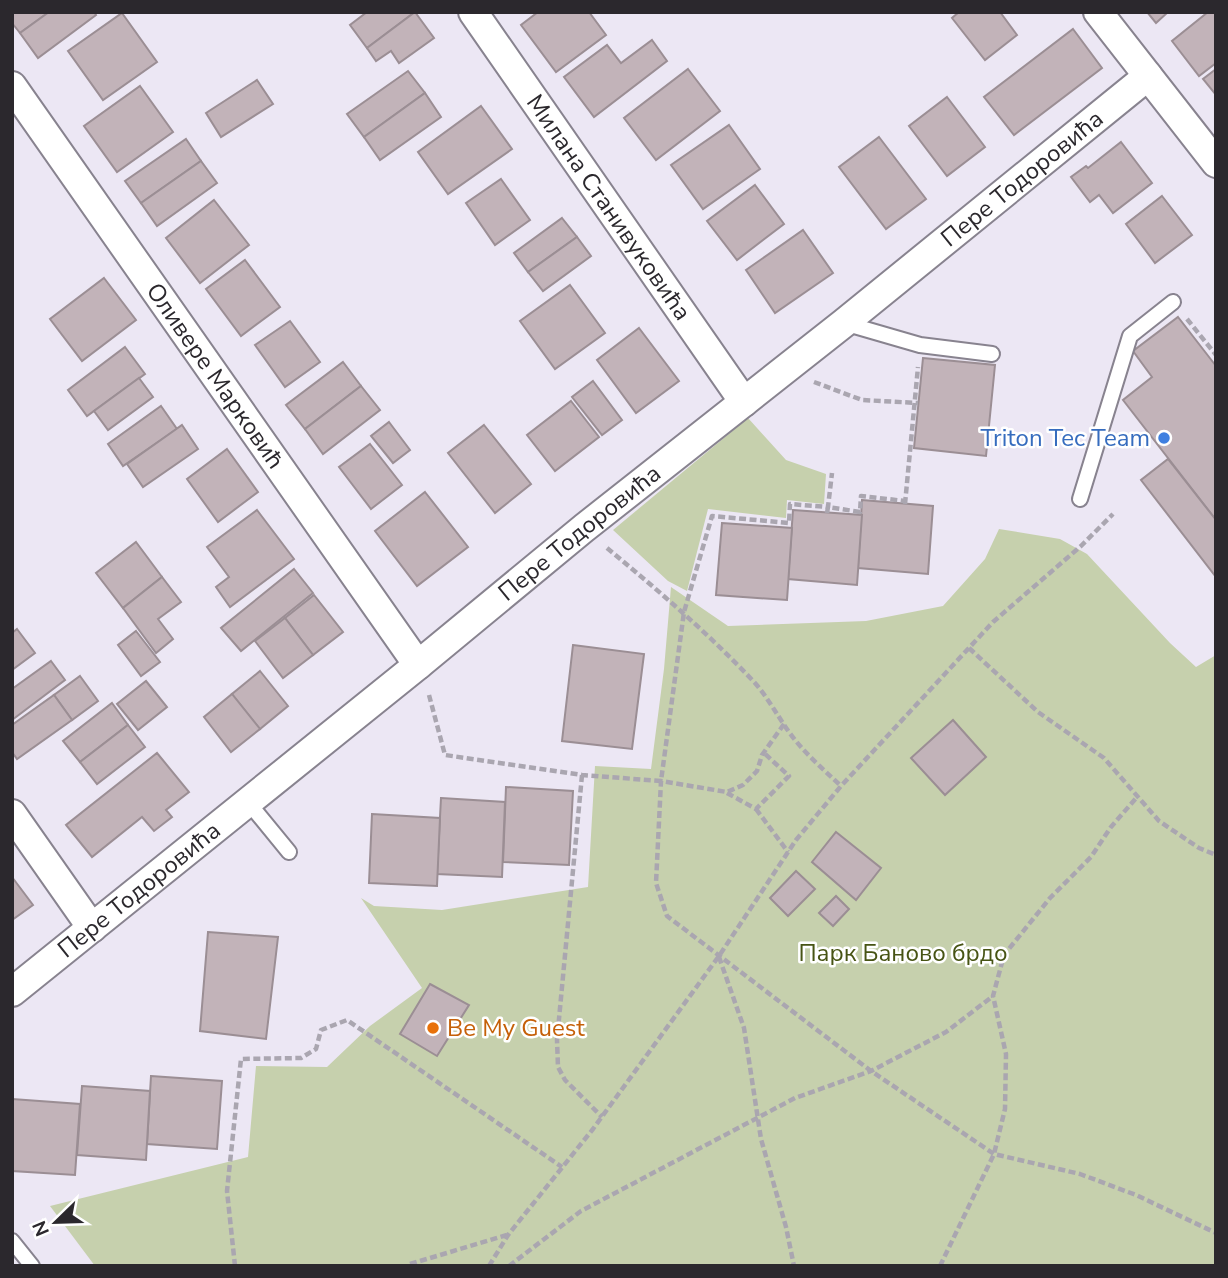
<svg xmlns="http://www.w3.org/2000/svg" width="1228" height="1278" viewBox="0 0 1228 1278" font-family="'Nunito Sans',sans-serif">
<rect width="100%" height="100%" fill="#ece7f4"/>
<g fill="#c6d0ad">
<path d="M748 418 786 460 826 474 824 504 787 500 786 518 708 509 687 591 668 581 613 530Z"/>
<path d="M999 529 1060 539 1087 554 1170 643 1196 667 1216 655V1266H95L50 1206 248 1157 256 1066 327 1067 370 1026 422 988 361 898 374 906 442 910 588 887 595 766 651 769 664 669 671 587 728 626 866 621 943 606 985 559Z"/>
</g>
<g fill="#c2b3b9" stroke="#9b8e94" stroke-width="2">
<path d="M12 12H49L20 33 12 23Z"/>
<path d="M49 12H94L96 15 38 58 20 33Z"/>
<path d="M367 12H415L367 48 350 25Z"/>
<path d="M415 12 434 38 399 63 391 51 376 61 367 48Z"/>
<path d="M538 12H589L606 35 556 72 521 25Z"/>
<path d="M959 12H1000L1017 35 985 60 952 18Z"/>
<path d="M1147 12H1168L1156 23Z"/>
<path d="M1208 12H1216V63L1199 76 1172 41Z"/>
<path d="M122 13 157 62 103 100 68 51Z"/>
<path d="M1073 29 1102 68 1014 135 984 97Z"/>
<path d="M652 40 667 61 594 117 564 77 607 45 621 63Z"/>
<path d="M688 69 720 111 656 160 624 118Z"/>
<path d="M1216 69V95L1203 79Z"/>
<path d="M408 71 425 93 364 137 347 114Z"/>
<path d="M257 80 273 104 221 137 206 113Z"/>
<path d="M140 86 173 132 117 172 84 126Z"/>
<path d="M425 93 441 117 380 160 364 137Z"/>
<path d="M947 97 985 147 947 176 909 126Z"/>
<path d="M481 106 512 149 448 194 418 152Z"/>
<path d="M729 125 760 169 703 209 671 165Z"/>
<path d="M879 137 926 199 886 229 839 167Z"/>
<path d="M186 139 201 161 141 203 125 181Z"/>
<path d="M1121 142 1152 183 1113 213 1099 195 1090 202 1071 177 1086 166 1088 168Z"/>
<path d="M201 161 217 183 157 226 141 203Z"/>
<path d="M501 179 530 220 495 245 466 203Z"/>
<path d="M755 185 784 224 737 260 707 221Z"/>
<path d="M1162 196 1192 235 1155 263 1126 224Z"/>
<path d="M214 200 249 245 200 283 166 238Z"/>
<path d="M562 218 577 237 528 272 514 253Z"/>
<path d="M803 230 833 273 775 313 746 270Z"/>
<path d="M577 237 591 256 543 291 528 272Z"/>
<path d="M245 260 280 307 241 336 206 289Z"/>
<path d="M104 278 136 320 82 361 50 319Z"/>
<path d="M570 285 605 333 555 369 520 321Z"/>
<path d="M1178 317 1216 366V520L1123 400 1152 377 1133 351Z"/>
<path d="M290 321 320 362 285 387 255 345Z"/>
<path d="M639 328 679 381 636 413 597 360Z"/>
<path d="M125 347 145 374 87 416 68 390Z"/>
<path d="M923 358 995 365 986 456 914 448Z"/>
<path d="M343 362 361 386 305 429 286 405Z"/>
<path d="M139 378 153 397 108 430 94 411Z"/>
<path d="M593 381 622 420 602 435 572 397Z"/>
<path d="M361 386 380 410 323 454 305 429Z"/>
<path d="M571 401 599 437 555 471 527 435Z"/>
<path d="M161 406 177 429 123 466 108 444Z"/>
<path d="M389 422 410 450 393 463 371 436Z"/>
<path d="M182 425 198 449 143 487 127 464Z"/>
<path d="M484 425 531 484 495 513 448 453Z"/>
<path d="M370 444 402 485 371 509 339 467Z"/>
<path d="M227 449 258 492 218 522 187 479Z"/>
<path d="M1168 459 1216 520V577L1141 480Z"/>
<path d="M425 492 468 547 417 586 375 531Z"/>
<path d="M862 500 933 506 928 574 858 568Z"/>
<path d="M257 510 294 559 230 607 216 587 229 577 207 547Z"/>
<path d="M793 510 862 515 857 585 788 579Z"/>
<path d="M722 523 792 528 787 600 716 595Z"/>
<path d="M136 542 162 577 123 608 96 573Z"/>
<path d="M294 569 313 593 241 651 221 628Z"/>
<path d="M162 577 181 602 158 619 173 639 156 653 123 608Z"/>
<path d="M314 595 343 632 313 655 285 618Z"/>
<path d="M285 618 313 655 283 678 255 641Z"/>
<path d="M17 629 35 653 12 670V633Z"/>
<path d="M136 631 160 662 141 676 118 645Z"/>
<path d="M573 645 644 654 632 749 562 741Z"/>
<path d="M51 661 65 680 12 720V689Z"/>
<path d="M260 671 288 706 260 729 232 694Z"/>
<path d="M80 676 98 701 72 720 54 695Z"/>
<path d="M146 681 167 707 138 730 117 704Z"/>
<path d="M232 694 260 729 231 752 204 717Z"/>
<path d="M54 695 72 720 17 759 12 752V725Z"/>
<path d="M112 703 128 725 80 762 63 741Z"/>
<path d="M953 720 986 757 945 795 911 758Z"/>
<path d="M128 725 145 747 97 784 80 762Z"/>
<path d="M157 753 189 792 166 810 172 817 154 831 142 817 92 857 66 825Z"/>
<path d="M506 787 573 791 569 865 503 862Z"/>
<path d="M441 798 505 802 502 877 437 874Z"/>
<path d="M372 814 440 818 437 886 369 883Z"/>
<path d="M836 832 881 868 856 900 812 862Z"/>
<path d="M796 871 815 889 788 916 770 898Z"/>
<path d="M12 877 33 905 12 920Z"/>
<path d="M836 896 849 909 833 926 819 913Z"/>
<path d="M208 932 278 937 266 1039 200 1031Z"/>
<path d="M430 984 469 1005 437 1056 400 1034Z"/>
<path d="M151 1076 222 1081 217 1149 147 1144Z"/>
<path d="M82 1086 150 1091 146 1160 77 1155Z"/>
<path d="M12 1099 80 1104 75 1175 12 1171Z"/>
</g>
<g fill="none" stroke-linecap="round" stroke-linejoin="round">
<g stroke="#88838f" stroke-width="18">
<g id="service">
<path d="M844 323 920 345 992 354"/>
<path d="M1080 499 1130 336 1173 302"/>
<path d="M248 802 289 852"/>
<path d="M12 1241 32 1266"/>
</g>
</g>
<g stroke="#88838f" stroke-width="32">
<g id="minor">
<path id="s1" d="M473 12 744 402"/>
<path d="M1098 12 1216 163"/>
<path id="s2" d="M12 86 418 665"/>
<path d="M12 814 92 928"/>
<path id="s3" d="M12 992 418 665 584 528 844 323 1148 76"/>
</g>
</g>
<g stroke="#aaa6b0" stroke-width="4.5" stroke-dasharray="7 3.5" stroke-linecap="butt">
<path d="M1187 319 1216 355"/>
<path d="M814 382 862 400 918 403"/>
<path d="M905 504 918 367"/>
<path d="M827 513 828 507 860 512 861 496 905 501"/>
<path d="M607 548C659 591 709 634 755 683 768 698 777 715 789 732 803 752 823 769 841 786"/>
<path d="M969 648 1038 712 1104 758 1159 821 1199 848 1216 855"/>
<path d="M429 695 445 755 582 775 661 781 684 612 712 516 789 523 790 504 828 507 832 473"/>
<path d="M784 724 762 755 757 771 743 785 727 792 661 781 656 883 667 916 871 1071 994 1154 1080 1174 1136 1195 1216 1233"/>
<path d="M582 775 557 1040 558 1067 565 1080 602 1117"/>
<path d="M727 793 756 809 789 776 764 753"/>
<path d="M756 809 788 852"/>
<path d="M719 957 744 1028 761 1139 786 1227 794 1266"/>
<path d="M410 1264 507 1235"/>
<path d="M235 1266 227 1191 241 1059 301 1058 316 1049 321 1030 347 1020 562 1167"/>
<path d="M489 1266 508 1235 593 1129 719 956 796 840 841 786 993 622 1081 546 1113 514"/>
<path d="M509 1266 581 1211 795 1098 871 1071 946 1032 993 996"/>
<path d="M940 1266 994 1154 1005 1109 1006 1054 993 996 1004 955 1050 898 1091 857 1111 827 1137 797"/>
</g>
<use href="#service" stroke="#fff" stroke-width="14"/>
<use href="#minor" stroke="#fff" stroke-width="28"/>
</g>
<circle fill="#3f7fe0" stroke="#fff" stroke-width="2.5" cx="1164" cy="438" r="7"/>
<circle fill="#e8710a" stroke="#fff" stroke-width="2.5" cx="433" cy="1028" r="7"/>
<g text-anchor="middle" stroke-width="5" stroke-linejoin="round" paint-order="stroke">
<g font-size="24" fill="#2b282d" stroke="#fff">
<text dy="8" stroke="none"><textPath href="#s3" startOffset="1297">Пере Тодоровића</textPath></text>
<text dy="8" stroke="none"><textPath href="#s1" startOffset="238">Милана Станивуковића</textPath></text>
<text dy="8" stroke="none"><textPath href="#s2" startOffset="354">Оливере Марковић</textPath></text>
<text dy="8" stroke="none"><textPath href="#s3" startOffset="730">Пере Тодоровића</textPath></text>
<text dy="8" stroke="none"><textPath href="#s3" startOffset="163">Пере Тодоровића</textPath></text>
</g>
<g font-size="24" fill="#366cbe" stroke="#fff" text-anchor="end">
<text x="1150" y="446">Triton Tec Team</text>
</g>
<g font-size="24" fill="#475414" stroke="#fff">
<text x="903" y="961">Парк Баново брдо</text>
</g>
<g font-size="24" fill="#c56008" stroke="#fff" text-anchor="start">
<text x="447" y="1036">Be My Guest</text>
</g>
</g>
<rect width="1228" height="1278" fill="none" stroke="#2b282d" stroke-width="28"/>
<g transform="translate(56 1222) rotate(247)" stroke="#ffffff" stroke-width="5" paint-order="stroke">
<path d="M0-5L12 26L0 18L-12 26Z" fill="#2b282d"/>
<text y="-10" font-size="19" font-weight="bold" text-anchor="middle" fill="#2b282d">N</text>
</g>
</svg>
